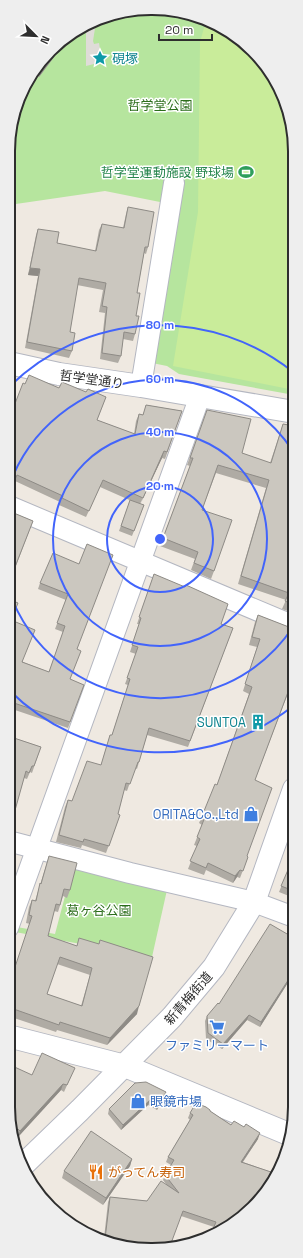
<svg xmlns="http://www.w3.org/2000/svg" width="303" height="1258" viewBox="0 0 303 1258" font-family="'Space Grotesk','Noto Sans JP',sans-serif">
<rect width="100%" height="100%" fill="#efe9e1"/>
<g fill="#b6e59e">
<path d="M170 9 215 23 253 50 280 88 294 133V395L179 374 167 366 152 363 175 205 105 191 9 205V133L27 80 64 38 115 13Z"/>
<path d="M73 866 167 890 152 957 15 932 17 927 55 934Z"/>
</g>
<path fill="#c9ec9a" d="M211 22 215 23 253 50 280 88 294 133V390L173 366 198 212 200 42 204 28Z"/>
<g fill="#dfdcd8">
<path d="M96 22 93 41 94 44 99 43 102 62 86 66V27Z"/>
<path d="M84 28 55 54 51 52 64 38Z"/>
</g>
<g fill="none" stroke-linecap="round" stroke-linejoin="round">
<g stroke="#b4b7c1" stroke-width="22">
<g id="minor">
<path d="M141 386 174 183"/>
<path d="M9 506 294 626"/>
<path d="M8 841 130 873 254 902 294 917"/>
<path d="M8 928 200 396"/>
</g>
</g>
<g stroke="#b4b7c1" stroke-width="24">
<g id="tertiary">
<path d="M9 363 59 374 141 386 294 412"/>
<path d="M8 1036 125 1066 291 1135"/>
</g>
</g>
<g stroke="#b4b7c1" stroke-width="24">
<path id="secondary" d="M22 1166 80 1110 172 1017 214 967 254 902 294 789"/>
</g>
<use href="#minor" stroke="#fff" stroke-width="20"/>
<use href="#tertiary" stroke="#fff" stroke-width="22"/>
<use href="#secondary" stroke="#fff" stroke-width="22"/>
</g>
<g fill="#afaba4" fill-rule="evenodd">
<path d="M52 52 54 57 39 77 33 73Z"/>
<path d="M128 207 148 247 146 254 144 253 137 293 135 334 133 341 123 339 121 356 118 363 100 359 105 313 99 312 103 290 77 285 70 332 72 351 69 358 25 348 38 276 28 275 36 235 38 229 57 243 95 251 99 230 102 224 123 228 126 214Z"/>
<path d="M25 384 59 388 86 392 106 397 97 420 134 434 136 421 139 414 143 415 146 405 182 411 165 459 162 458 140 504 144 505 132 536 119 531 130 500 134 502 100 487 86 517 59 505 60 502 15 481 9 495V419Z"/>
<path d="M207 410 242 453 270 463 283 424 294 426V613L282 609 286 600 238 584 266 488 216 473 202 510 214 571 211 579 191 570 195 559 160 546 190 466 187 465Z"/>
<path d="M9 511 33 521 11 579 9 578Z"/>
<path d="M79 564 77 649 70 680 84 685 68 728 12 709 9 716V599L12 620 23 662 49 672 63 632 55 629 66 600 38 589 40 583Z"/>
<path d="M154 574 221 624 233 628 188 747 147 735 137 769 135 768 127 791 124 790 118 814 120 815 106 853 82 845 81 848 56 842 65 807 68 800 72 801 101 765 110 735H112L128 685 125 684 136 654 130 652 139 624H137Z"/>
<path d="M258 615 294 629V680H293L255 780 247 856 248 857 240 878 237 877 233 883 206 870 204 875 188 869 197 846 194 845 202 825 199 823 202 816 217 785 249 694 243 691 257 647 249 645 255 622Z"/>
<path d="M8 736 41 747 32 773 30 772 27 779 24 778 9 827H8Z"/>
<path d="M49 856 70 890 67 898 63 896 58 912 54 911 48 936 76 946 99 944 100 940 137 1014 107 1045 57 1030 56 1032 8 1016V988L30 924 26 923 29 907 32 900 35 901ZM57 964 90 975 81 1006 47 994Z"/>
<path d="M294 856V898L279 892Z"/>
<path d="M294 938V973L260 1027 247 1020 222 1049 206 1039 205 1021 207 1016 219 1004Z"/>
<path d="M72 1074 64 1092 61 1090 18 1137 16 1136 14 1138 8 1106 32 1075Z"/>
<path d="M164 1097 157 1110 148 1105 121 1130 108 1114 109 1109Z"/>
<path d="M210 1111 231 1125 258 1139 243 1162 274 1173 276 1178 214 1227 181 1216 142 1250 104 1238 108 1202 110 1197 147 1201 166 1184 163 1180 165 1175 171 1165 166 1162 168 1157 190 1120 188 1118 190 1113Z"/>
<path d="M132 1159 130 1166 103 1205 62 1178 64 1171Z"/>
</g>
<g fill="#8e8b86">
<path d="M55 54 54 57 39 77 40 74Z"/>
<path d="M30 268 40 269 38 276 28 275Z"/>
<path d="M164 451 162 458 140 505 143 498Z"/>
<path d="M15 481 9 495V489Z"/>
<path d="M240 870 237 877 233 883 235 876Z"/>
<path d="M294 971V973L260 1027 261 1022Z"/>
<path d="M139 1006 137 1014 107 1045 110 1038Z"/>
<path d="M249 1015 247 1020 222 1049 223 1044Z"/>
<path d="M63 1084 61 1090 18 1137 20 1131Z"/>
<path d="M166 1092 164 1097 157 1110 159 1104Z"/>
<path d="M150 1100 148 1105 121 1130 123 1125Z"/>
<path d="M18 1129 16 1136 14 1138V1135Z"/>
<path d="M260 1133 258 1139 239 1167 241 1162Z"/>
<path d="M132 1159 130 1166 103 1205 106 1198Z"/>
</g>
<g fill="#cbc7bf" stroke="#8e8b86" fill-rule="evenodd">
<path d="M52 52 55 54 40 74 35 71Z"/>
<path d="M128 207 154 212 148 247H145L137 293H140L136 316H139L135 334 124 332 121 356 102 353 107 307 102 306 106 283 79 278 70 332 75 333 72 351 27 342 40 269 30 268 38 229 59 232 57 243 96 251 102 224 124 228Z"/>
<path d="M29 375 59 388 62 382 86 392 88 389 106 397 97 420 135 434 139 414 143 415 146 405 182 411 167 452 164 451 143 498 103 480 89 511 62 498 63 496 17 475 11 488 9 489V419L23 383 25 384Z"/>
<path d="M207 410 251 419 242 453 271 463 283 424 294 426V605L285 601 289 593 241 576 269 480 218 465 202 510 232 520 214 571 194 563 198 552 163 538 193 458H190Z"/>
<path d="M130 500 144 505 134 531 121 526Z"/>
<path d="M9 511 33 521 13 572 9 570Z"/>
<path d="M87 544 113 555 77 649 81 651 70 679 84 685 70 722 14 703 9 715V599L18 603 11 620 35 630 22 662 49 672 65 626 57 623 68 594 40 583 53 553 79 564Z"/>
<path d="M154 574 185 587 186 585 228 604 221 624 233 628 190 741 149 728 139 762H138L130 784 126 783 118 814 120 815 109 846 84 839 83 842 59 835 68 800 72 801 87 761 101 765 110 735H112L130 679 127 678 138 647 132 645 141 618 139 617Z"/>
<path d="M258 615 294 629V676L255 780 272 788 247 856 248 857 243 871 240 870 235 876 208 863 206 868 190 861 200 839 197 837 205 817 202 816 215 784 217 785 252 687 245 684 260 639 252 637Z"/>
<path d="M8 736 41 747 34 766H32L29 773 26 771 12 821 8 820Z"/>
<path d="M49 856 77 863 70 890 64 889 60 905 56 904 48 936 77 946 79 938 99 944 100 940 153 957 139 1006 110 1038 60 1022 59 1025 8 1007V988L32 916 29 915 32 900 36 901 40 883 41 884ZM60 957 92 968 82 1006 47 994Z"/>
<path d="M294 856V891L281 886Z"/>
<path d="M270 924 294 938V971L261 1022 249 1015 223 1044 208 1033 207 1016 218 1003 219 1004Z"/>
<path d="M42 1053 75 1068 67 1085 63 1084 20 1131 18 1129 14 1135 8 1106V1064L32 1075Z"/>
<path d="M146 1082 166 1092 159 1104 150 1100 123 1125 109 1109 135 1083Z"/>
<path d="M196 1103 206 1107 210 1110V1111L231 1125 234 1121 244 1127 246 1124 260 1133 241 1162 274 1173 276 1166 280 1167 276 1178 239 1220 210 1236 216 1222 183 1211 170 1246 142 1250 88 1235 71 1222 73 1219 105 1239 110 1197 147 1201 161 1181 179 1193 165 1175 174 1160 168 1157 193 1115 190 1113Z"/>
<path d="M91 1131 132 1159 106 1198 64 1171Z"/>
</g>
<g fill="none" stroke="#4264fb" stroke-width="2">
<circle cx="160" cy="539" r="53"/>
<circle cx="160" cy="539" r="107"/>
<path d="M293 627A160 160 0 0 1 9 591M9 486A160 160 0 0 1 293 451"/>
<path d="M293 706A214 214 0 0 1 9 690M10 386A214 214 0 0 1 293 372"/>
</g>
<defs>
<g id="sight-bare" transform="scale(1.2)"><path d="M0-6L1.8-2.2L6-1.7L2.9 1.2L3.7 5.4L0 3.3L-3.7 5.4L-2.9 1.2L-6-1.7L-1.8-2.2Z" fill="#0f9aa8" stroke="#fff" stroke-width="2.5" paint-order="stroke"/></g>
<g id="stadium-bare" transform="scale(1.2)"><path d="M0-5a6.5 5 0 1 0 0 10a6.5 5 0 1 0 0-10ZM-3.5-1.8h7v3.6h-7Z" fill="#2e9e5b" stroke="#fff" stroke-width="2.5" paint-order="stroke"/></g>
<g id="building-bare" transform="scale(1.2)"><path d="M-4-6H4V6H1V3H-1V6H-4ZM-2.5-4.3h1.7v1.8h-1.7ZM.8-4.3h1.7v1.8H.8ZM-2.5-1h1.7V.8h-1.7ZM.8-1h1.7V.8H.8Z" fill="#0f9aa8" stroke="#fff" stroke-width="2.5" paint-order="stroke"/></g>
<g id="shop-bare" transform="scale(1.2)"><path d="M-5-2.5h2.3a2.7 3.5 0 0 1 5.4 0H5L5.5 6h-11ZM-1.5-2.5h3a1.5 2.3 0 0 0-3 0Z" fill="#3f7fe0" stroke="#fff" stroke-width="2.5" paint-order="stroke"/></g>
<g id="supermarket-bare" transform="scale(1.2)"><path d="M-6-5.5h2.5l.6 2H6L4.5 2H-2.5L-4.4-4H-6ZM-1.5 3.2a1.3 1.3 0 1 0 .1 0ZM3 3.2a1.3 1.3 0 1 0 .1 0Z" fill="#3f7fe0" stroke="#fff" stroke-width="2.5" paint-order="stroke"/></g>
<g id="restaurant-bare" transform="scale(1.2)"><path d="M-5-6h1v4h1v-4h1v4h1v-4h1v5L-1.5 .5V6h-2V.5L-5-1ZM5-6V6H3V1.5H1.5Q1.5-4 5-6Z" fill="#e8710a" stroke="#fff" stroke-width="2.5" paint-order="stroke"/></g>
</defs>
<g fill-rule="evenodd">
<use href="#sight-bare" x="100" y="58"/>
<use href="#stadium-bare" x="246" y="172"/>
<use href="#building-bare" x="258" y="722"/>
<use href="#shop-bare" x="251" y="814"/>
<use href="#supermarket-bare" x="217" y="1027"/>
<use href="#shop-bare" x="138" y="1101"/>
<use href="#restaurant-bare" x="96" y="1172"/>
</g>
<g text-anchor="middle" stroke-width="3" stroke-linejoin="round" paint-order="stroke">
<g font-size="13" fill="#0d838f" stroke="#fff" text-anchor="start">
<text x="112" y="63">硯塚</text>
<text x="246" y="727" text-anchor="end">SUNTOA</text>
</g>
<g font-size="13" fill="#2c6e1b" stroke="#fff">
<text x="160" y="110">哲学堂公園</text>
<text x="99" y="915">葛ヶ谷公園</text>
</g>
<g font-size="13" fill="#27864d" stroke="#fff" text-anchor="end">
<text x="234" y="177">哲学堂運動施設 野球場</text>
</g>
<g font-size="13" fill="#2e2e2e" stroke="#fff">
<text transform="translate(92 379) rotate(8)" y="5">哲学堂通り</text>
<text transform="translate(188 998) rotate(-49)" y="5">新青梅街道</text>
</g>
<g font-size="13" fill="#366cbe" stroke="#fff" text-anchor="end">
<text x="239" y="819">ORITA&amp;Co.,Ltd</text>
<text x="217" y="1050" text-anchor="middle">ファミリーマート</text>
<text x="150" y="1106" text-anchor="start">眼鏡市場</text>
</g>
<g font-size="13" fill="#c56008" stroke="#fff" text-anchor="start">
<text x="108" y="1177">がってん寿司</text>
</g>
</g>
<path d="M0 0H303V1258H0ZM151 15H152A136 136 0 0 1 288 151V1107A136 136 0 0 1 152 1243H151A136 136 0 0 1 15 1107V151A136 136 0 0 1 151 15Z" fill="#eee" fill-rule="evenodd"/>
<path fill="none" stroke="#2e2e2e" stroke-width="2" d="M151 15H152A136 136 0 0 1 288 151V1107A136 136 0 0 1 152 1243H151A136 136 0 0 1 15 1107V151A136 136 0 0 1 151 15Z"/>
<circle cx="160" cy="539" r="6" fill="#4264fb" stroke="#fff" stroke-width="2"/>
<g font-size="12" text-anchor="middle" font-weight="bold" fill="#4264fb" stroke="#fff" stroke-width="3" stroke-linejoin="round" paint-order="stroke">
<text x="160" y="329">80 m</text>
<text x="160" y="383">60 m</text>
<text x="160" y="436">40 m</text>
<text x="160" y="490">20 m</text>
</g>
<g transform="translate(36 36) rotate(114)" stroke="#ffffff" stroke-width="3" paint-order="stroke">
<path d="M0-3L7 15L0 10L-7 15Z" fill="#2e2e2e"/>
<text y="-6" font-size="11" font-weight="bold" text-anchor="middle" fill="#2e2e2e">N</text>
</g>
<path d="M159 34v6h53v-6" fill="none" stroke="#2e2e2e" stroke-width="2"/>
<text x="165" y="34" font-size="12" fill="#2e2e2e" stroke="#ffffff" stroke-width="3" paint-order="stroke">20 m</text>
</svg>
